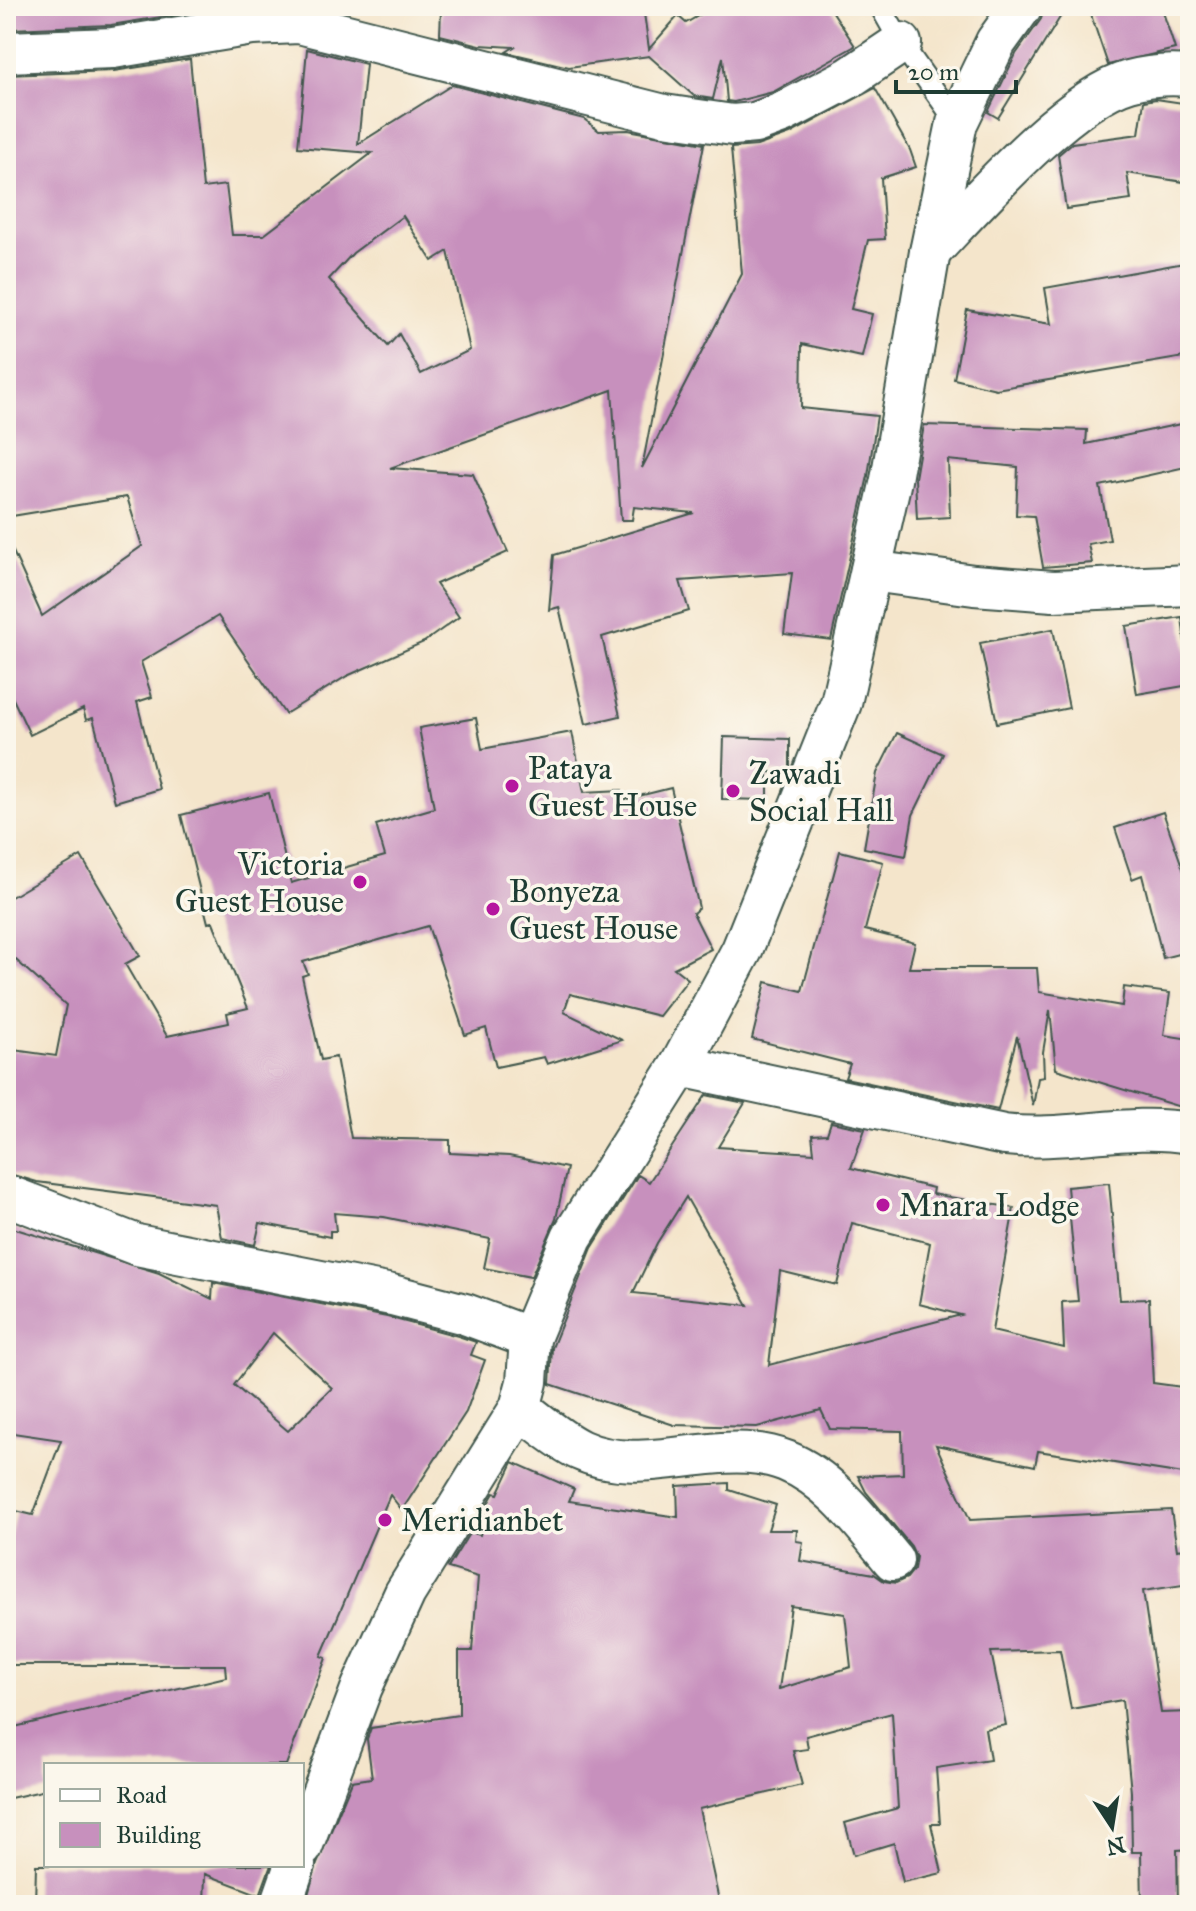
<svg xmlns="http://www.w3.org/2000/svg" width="1196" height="1911" viewBox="0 0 1196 1911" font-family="'IM FELL Great Primer',serif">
<rect width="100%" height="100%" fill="#fbf7ec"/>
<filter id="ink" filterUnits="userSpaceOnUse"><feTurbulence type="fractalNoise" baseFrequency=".0125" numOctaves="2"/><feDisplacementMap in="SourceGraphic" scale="16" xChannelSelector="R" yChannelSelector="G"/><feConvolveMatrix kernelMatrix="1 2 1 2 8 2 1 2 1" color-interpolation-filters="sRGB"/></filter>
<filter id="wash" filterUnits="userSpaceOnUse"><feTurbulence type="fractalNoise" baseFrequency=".006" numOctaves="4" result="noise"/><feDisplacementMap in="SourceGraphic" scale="32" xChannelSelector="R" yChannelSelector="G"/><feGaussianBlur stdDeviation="1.8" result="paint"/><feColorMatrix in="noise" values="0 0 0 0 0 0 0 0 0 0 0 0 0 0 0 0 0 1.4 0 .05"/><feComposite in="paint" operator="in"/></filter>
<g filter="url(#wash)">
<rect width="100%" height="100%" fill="#f4e5cb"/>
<g id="blocks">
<g fill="#c790bd" fill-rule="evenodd">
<path d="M16 6H185L186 13 111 25 10 29Z"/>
<path d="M547 6H643L649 49 678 16 686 23 715 6H829L855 46 773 92 734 102 727 101 723 57 713 99 694 96 649 56 569 67 506 52 514 47 480 45 440 35 441 10 493 12Z"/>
<path d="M1045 6H1067L998 118 988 112 1016 54 1041 19Z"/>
<path d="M1088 6H1161L1175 49 1108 65Z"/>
<path d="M307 49 366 64 358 144 452 85 584 119 599 131 628 130 704 144 642 468 742 274 731 148 757 146 790 134 875 88 910 150 916 167 881 178 885 239 868 240 851 309 872 314 862 357 802 344 801 408 877 416 868 476 831 640 784 634 792 573 680 581 689 611 602 637 620 716 586 724 559 607 549 610 554 555 694 513 634 507 632 520H621L612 390 390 468 473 474 508 552 436 584 459 617 424 642 347 676 285 714 218 616 141 662 152 697 137 702 159 789 115 802 93 718 86 720 83 709 30 735 6 684V536L42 616 142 546 127 497 6 517V160L12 159 6 75 114 71 190 59 203 188 226 185 232 235H264L372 153 298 147ZM403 216 432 261 448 251 470 350 421 374 399 334 388 346 329 279 353 253Z"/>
<path d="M1156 99 1190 104V183L1127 173 1131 200 1066 209 1058 155 1072 143 1139 134 1144 101Z"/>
<path d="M1190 262V356L996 389 954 379 967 310 1051 324 1045 288Z"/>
<path d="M1190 422V466L1100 486 1110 540 1088 544 1092 563 1043 567 1034 516 1016 515 1018 467 948 460 950 517 917 519 915 478 924 425 1087 430 1086 444Z"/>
<path d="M1182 617 1190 685 1137 694 1126 626Z"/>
<path d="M1053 629 1069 708 997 723 980 643Z"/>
<path d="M476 718 482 749 572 732 584 792 622 790 623 800 671 788 699 908 693 913 711 949 674 968 688 979 659 1016 570 994 564 1012 622 1040 547 1064 544 1057 496 1067 486 1028 465 1035 428 926 303 962 308 974 302 976 321 1060 336 1057 351 1138 450 1140V1153L509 1156 567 1168 556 1219 531 1277 484 1268 490 1239 384 1217 334 1213 336 1231H330V1237L260 1223 255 1245 222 1238 216 1205 37 1182 6 1173V1049L56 1056 66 1005 6 951V900L81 856 140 956 125 964 167 1036 229 1023 227 1013 248 1008 213 922 208 923 181 815 269 793 291 883 385 856 376 825 434 808 419 728Z"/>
<path d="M897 733 943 754 913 815 906 856 864 848 877 773Z"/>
<path d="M724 737 790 739V769L788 773 768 772V800L722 799Z"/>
<path d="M1163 812 1190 889V951L1163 958 1142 875 1132 879 1115 828Z"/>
<path d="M840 851 883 862 865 930 915 943 909 968H1037L1039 992 1122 1006 1124 987 1170 993 1164 1035 1190 1039V1110L1056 1069 1050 1010 1043 1052 1044 1077 1038 1078 1033 1106 1017 1036 998 1110 845 1078 850 1064 752 1039 766 982 802 991Z"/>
<path d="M706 1095 745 1103 718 1147 814 1153 812 1135 827 1134 831 1122 865 1129 851 1168 933 1188 932 1194 1014 1208 992 1331 1064 1348 1062 1302 1078 1301 1067 1187 1109 1183 1120 1300 1149 1299 1153 1383 1190 1388V1475L1038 1451 1035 1466 936 1445 970 1520 1171 1510 1177 1550 1184 1549 1183 1585 1143 1591 1161 1713 1190 1712V1849L1177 1850 1178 1905H1142L1141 1852H1132L1131 1792 1122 1700 1071 1709 1060 1650 991 1652 1006 1725 985 1729 990 1760 936 1768 940 1824H931L942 1873 903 1882 894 1843 854 1855 845 1823 898 1808 892 1713 806 1736 808 1749 793 1751 802 1785 699 1809 720 1905H305L317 1864 352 1781 372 1778 367 1739 371 1728 459 1715V1651H472L478 1577 448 1568 470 1532 480 1535 487 1505 494 1493 498 1494 513 1462 574 1489 569 1501 678 1517 677 1486 729 1483V1490L776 1505 768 1530H797L796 1541 803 1542 800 1561 874 1574 884 1581 896 1583 907 1578 914 1569 916 1557 911 1546 866 1492 858 1476 903 1474 902 1431 830 1429 821 1410 757 1427 674 1425 550 1384 552 1348 592 1248 638 1175 649 1182ZM686 1197 748 1305 633 1293 657 1243ZM852 1223 930 1243 919 1304 961 1315 769 1365 780 1271 837 1285ZM791 1606 845 1614 851 1667 779 1689Z"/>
<path d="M6 1226 159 1273 212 1299 213 1283 387 1317 458 1336 476 1342 471 1355 485 1360 466 1412 402 1510 390 1495 321 1656 326 1658 286 1765H46V1790L6 1799V1729L226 1677 225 1665H6V1553L16 1511 33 1515 61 1440 6 1432ZM273 1333 332 1388 288 1431 234 1385Z"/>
<path d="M36 1865H271L260 1895 205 1874 204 1905H35Z"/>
</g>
</g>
</g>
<g filter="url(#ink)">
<use href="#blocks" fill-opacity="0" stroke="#3f564b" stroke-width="2"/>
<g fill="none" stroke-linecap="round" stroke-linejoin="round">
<g stroke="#3f564b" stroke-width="24">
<path id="lane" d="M880 6 901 43 957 123"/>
</g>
<g stroke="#3f564b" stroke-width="44">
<g id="street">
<path d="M6 52 113 48 252 25 299 23 664 115 733 125 755 123 782 113 849 78 901 43"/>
<path d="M930 252C976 204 1067 99 1129 81 1150 75 1169 74 1190 76"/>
<path d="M871 571 974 585 1053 591 1190 585"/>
<path d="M680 1066 1004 1135C1066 1142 1129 1122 1190 1133"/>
<path d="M6 1195 137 1245 392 1295 465 1314 530 1338"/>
<path d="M520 1408C539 1422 559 1440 580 1450 644 1480 721 1435 786 1461 831 1479 863 1524 893 1560"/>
<path d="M302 1847 362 1687 405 1593 520 1408 527 1382 530 1338 572 1237 680 1066 742 950 841 703 891 480 930 252 957 123 996 42 1022 6"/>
<path d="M281 1905 295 1865"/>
</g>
</g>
<use href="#lane" stroke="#fff" stroke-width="20"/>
<use href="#street" stroke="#fff" stroke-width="40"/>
</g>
</g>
<g fill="#b5179e" stroke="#fbf7ec" stroke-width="3">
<circle cx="512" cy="786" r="8"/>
<circle cx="733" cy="791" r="8"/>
<circle cx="360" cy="882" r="8"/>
<circle cx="493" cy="909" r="8"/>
<circle cx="883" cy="1205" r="8"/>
<circle cx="385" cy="1520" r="8"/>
</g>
<g text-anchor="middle" stroke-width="7" stroke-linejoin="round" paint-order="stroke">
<g font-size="32" fill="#1f3d34" stroke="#fbf7ec" text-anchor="start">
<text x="528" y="779">Pataya<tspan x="528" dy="37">Guest House</tspan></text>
<text x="749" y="784">Zawadi<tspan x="749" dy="37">Social Hall</tspan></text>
<text x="344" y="875" text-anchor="end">Victoria<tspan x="344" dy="37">Guest House</tspan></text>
<text x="509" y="902">Bonyeza<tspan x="509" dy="37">Guest House</tspan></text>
<text x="899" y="1216">Mnara Lodge</text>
<text x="401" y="1531">Meridianbet</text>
</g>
</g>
<rect width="1196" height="1911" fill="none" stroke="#fbf7ec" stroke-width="32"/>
<rect x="44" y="1763" width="260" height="104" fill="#fbf7ec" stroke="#a3ada2" stroke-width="2"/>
<rect x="60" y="1789" width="40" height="12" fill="#ffffff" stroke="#a3ada2" stroke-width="2"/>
<text x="116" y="1803" font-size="24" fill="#1f3d34">Road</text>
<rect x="60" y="1823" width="40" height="24" fill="#c790bd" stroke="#a3ada2" stroke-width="2"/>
<text x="116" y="1843" font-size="24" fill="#1f3d34">Building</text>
<g transform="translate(1112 1827) rotate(168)" stroke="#fbf7ec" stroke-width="6" paint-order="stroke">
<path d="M0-6L14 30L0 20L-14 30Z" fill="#1f3d34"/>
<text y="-12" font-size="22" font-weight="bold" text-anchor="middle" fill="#1f3d34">N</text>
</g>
<path d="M896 80v12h120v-12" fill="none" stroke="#1f3d34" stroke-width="4"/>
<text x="908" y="80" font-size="24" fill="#1f3d34" stroke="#fbf7ec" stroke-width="6" paint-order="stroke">20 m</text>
</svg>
